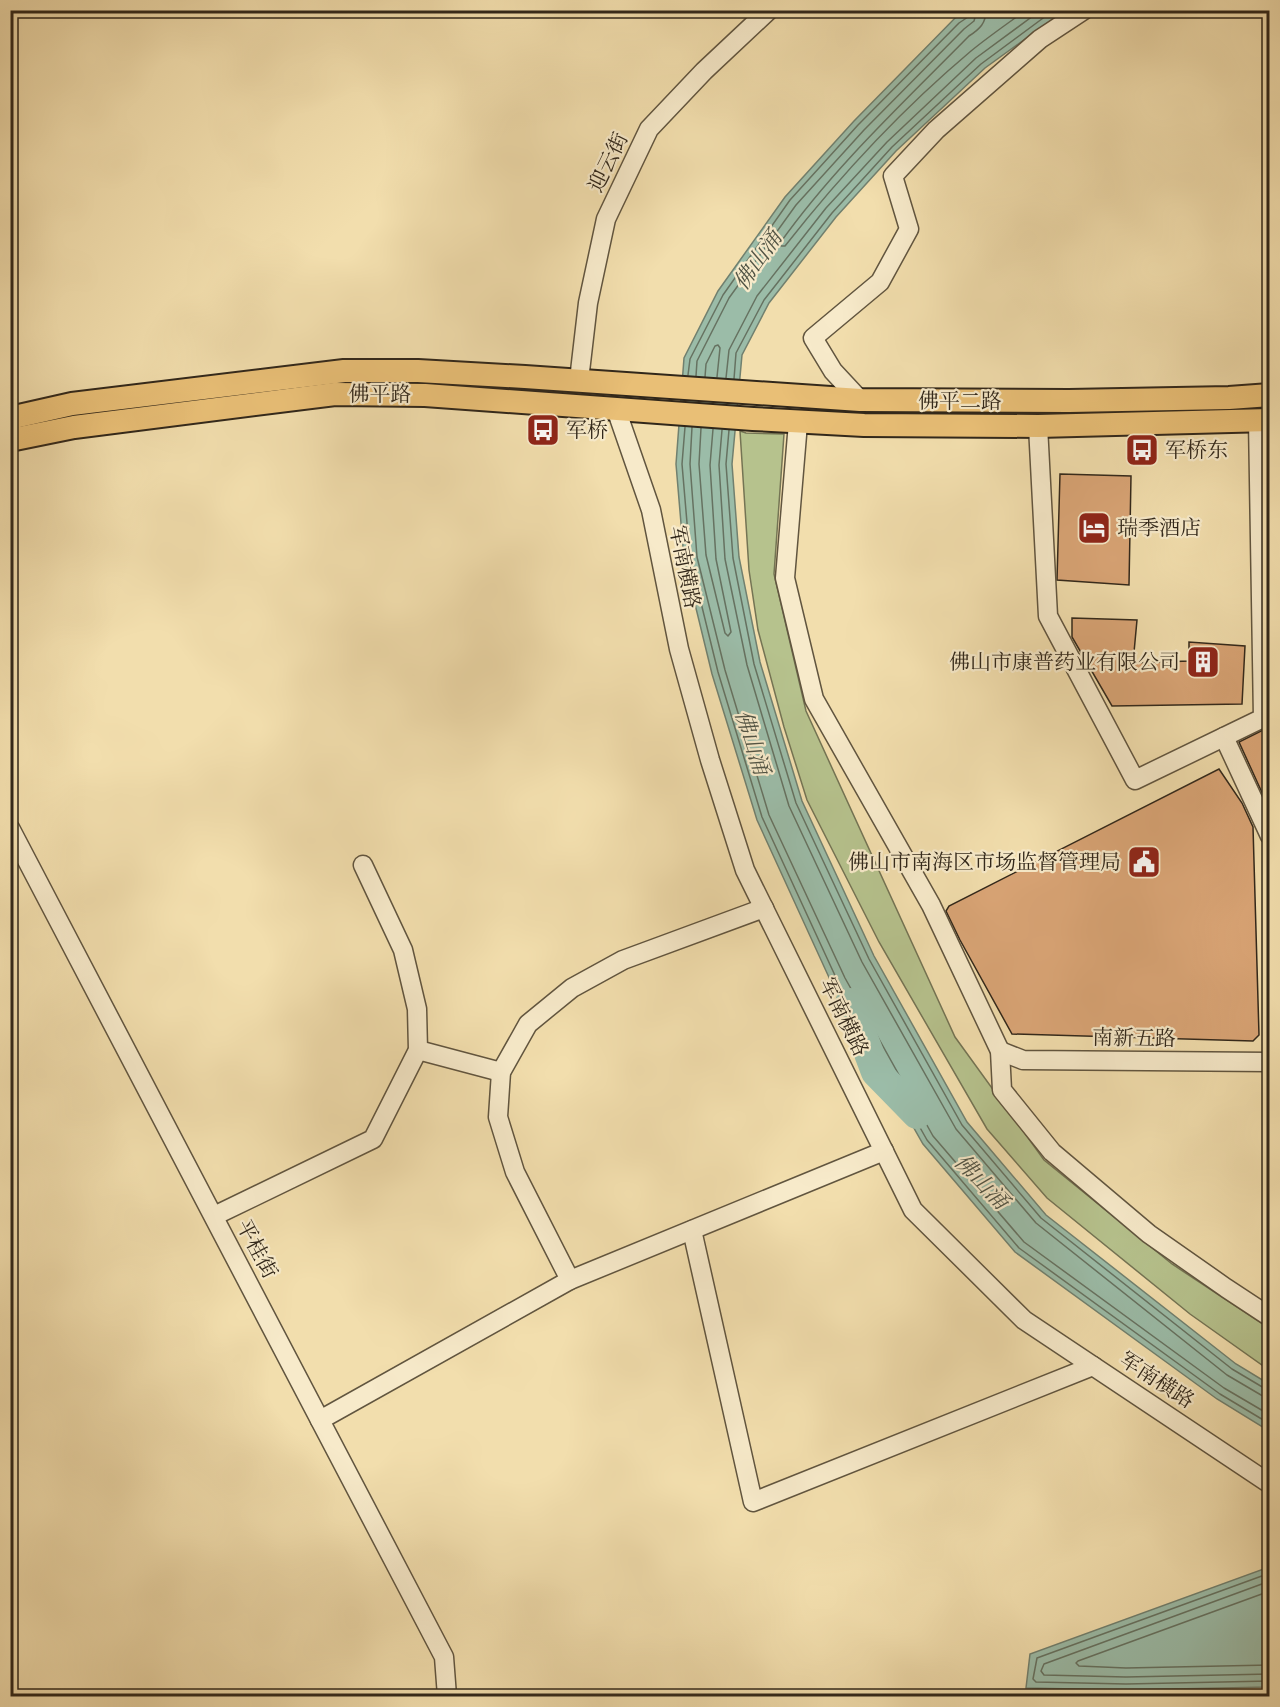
<svg xmlns="http://www.w3.org/2000/svg" width="1280" height="1707" viewBox="0 0 1280 1707" font-family="Alegreya,'Noto Serif SC',serif">
<rect width="100%" height="100%" fill="#f2dead"/>
<filter id="stains"><feTurbulence type="fractalNoise" baseFrequency=".00333" numOctaves="4"/><feColorMatrix values="0 0 0 0 .2 0 0 0 0 .09 0 0 0 0 .02 0 0 0 .5 -.17"/></filter>
<radialGradient id="worn" r=".72"><stop offset=".6" stop-color="#630" stop-opacity="0"/><stop offset="1" stop-color="#630" stop-opacity=".3"/></radialGradient>
<path fill="#b6c28d" stroke="#747454" stroke-width="1.5" d="M740 431 746 433 784 434 774 574 806 711 955 1037 1044 1160 1172 1264 1269 1328V1370L1190 1314 1047 1198 987 1129 879 942 807 800 784 727 758 630 749 570Z"/>
<g fill="#9bbca8" stroke="#71806f" stroke-width="1.5">
<path d="M968 11H1064L985 68 896 151 836 217 769 303 742 355 732 464 739 557 760 662 802 801 874 956 967 1122 1046 1215 1236 1364 1269 1384V1431L1217 1399 1015 1252 923 1144 832 984 757 820 712 674 684 559 676 464 684 358 718 291 785 197 854 121 955 18Z"/>
<path d="M1269 1567V1687L1126 1690 1026 1688 1030 1654Z"/>
</g>
<g fill="none" stroke-linecap="round" stroke-linejoin="round">
<g stroke="#667261" stroke-width="1.5">
<path d="M986 10C986 23 980 29 969 36 904 102 834 167 780 243V246H785C840 176 902 109 971 51 988 37 1007 24 1026 10"/>
<path d="M688 375 690 359 723 295 790 200 858 125 959 23 968 17 970 10"/>
<path d="M696 376 697 361 729 298 796 205 864 130 964 29 974 21 977 10"/>
<path d="M705 377 706 364 715 346 718 345 720 348 717 377"/>
<path d="M726 378 729 350 757 296 826 208 887 142 976 58 1041 10"/>
<path d="M734 379 736 353 764 300 832 213 892 147 981 64 1054 10"/>
<path d="M685 427 682 464 690 558 718 672 762 817 838 982 927 1140 1019 1248 1220 1394 1270 1424"/>
<path d="M692 427 690 464 697 557 725 670 769 815 845 978 933 1136 1024 1242 1224 1388 1270 1415"/>
<path d="M701 428 699 464 706 555 725 633 728 636 731 632 716 559 710 465 713 429"/>
<path d="M722 430 719 465 725 559 747 665 789 806 862 962 956 1129 1036 1223 1227 1375 1261 1395 1270 1397"/>
<path d="M729 430 726 464 733 558 754 664 796 803 869 959 962 1125 1041 1218 1232 1369 1264 1388 1270 1389"/>
<path d="M1270 1573 1037 1658 1033 1679 1036 1682 1126 1684 1270 1681"/>
<path d="M1270 1581 1044 1664 1041 1671 1044 1675 1126 1677 1270 1674"/>
<path d="M1270 1591 1078 1661 1076 1663 1079 1666 1126 1668 1270 1665"/>
</g>
<path stroke="#9bbca8" stroke-width="30" d="M850 1003 876 1072 917 1114"/>
</g>
<g fill="#daa576" stroke="#31271a" stroke-width="1.5">
<path d="M1060 474 1131 476 1129 585 1057 580Z"/>
<path d="M1072 618 1137 620 1133 663 1189 661V642L1245 646 1242 704 1112 706 1072 637Z"/>
<path d="M1269 727V808L1239 742Z"/>
<path d="M1219 769 1242 803 1253 827 1259 1035 1253 1041 1012 1034 960 940 946 911 949 906Z"/>
</g>
<g fill="none" stroke-linecap="round" stroke-linejoin="round">
<g stroke="#61553f" stroke-width="21">
<g id="minor">
<path d="M579 380 588 303 606 219 649 129 704 71 769 10"/>
<path d="M860 400 833 371 813 338 880 282 909 229 893 176 936 130 1040 39 1084 10"/>
<path d="M616 409 651 510 679 649 710 760 745 870 913 1210 1024 1320 1270 1484"/>
<path d="M798 423 785 578 814 699 931 905 1000 1051 1002 1090 1052 1152 1149 1234 1226 1288 1270 1317"/>
<path d="M1038 426 1048 616 1135 780 1263 718 1258 420"/>
<path d="M1224 737 1270 836"/>
<path d="M10 828 444 1657 447 1696"/>
<path d="M418 1050 501 1072"/>
<path d="M1000 1051 1023 1060 1270 1062"/>
<path d="M214 1216 373 1139 418 1050 417 1009 403 950 363 865"/>
<path d="M692 1230 753 1502 1093 1366"/>
<path d="M570 1280 515 1172 498 1117 501 1072 528 1024 572 988 623 960 764 908"/>
<path d="M320 1420 570 1280 884 1151"/>
</g>
</g>
<g stroke="#31271a" stroke-width="26">
<g id="major">
<path d="M10 418 72 404 344 371H418L525 377 860 400 1069 401 1229 398 1270 395"/>
<path d="M10 440 74 427 335 394 425 395 753 419 864 425 1038 426 1270 420"/>
</g>
</g>
<use href="#minor" stroke="#f7eaca" stroke-width="18"/>
<use href="#major" stroke="#e9bf76" stroke-width="22"/>
</g>
<defs>
<g id="bus-square" transform="scale(1.725)"><rect x="-9" y="-9" width="18" height="18" rx="4" fill="#8f2418" stroke="#f7eaca"/><path d="M-5-6H5V4H4V6H2V4H-2V6H-4V4H-5ZM-3.5-4V0h7V-4ZM-3.5 1.2v1.5H-2V1.2ZM2 1.2v1.5H3.5V1.2Z" fill="#fff"/></g>
<g id="hotel-square" transform="scale(1.725)"><rect x="-9" y="-9" width="18" height="18" rx="4" fill="#8f2418" stroke="#f7eaca"/><path d="M-6-4.5h1.5V1H6V5H4.5V3h-9V5H-6ZM-4 0a1.8 1.8 0 1 1 3.6 0ZM.5 0V-2.5h3Q6-2.5 6 0Z" fill="#fff"/></g>
<g id="building-square" transform="scale(1.725)"><rect x="-9" y="-9" width="18" height="18" rx="4" fill="#8f2418" stroke="#f7eaca"/><path d="M-4-6H4V6H1V3H-1V6H-4ZM-2.5-4.3h1.7v1.8h-1.7ZM.8-4.3h1.7v1.8H.8ZM-2.5-1h1.7V.8h-1.7ZM.8-1h1.7V.8H.8Z" fill="#fff"/></g>
<g id="civic-square" transform="scale(1.725)"><rect x="-9" y="-9" width="18" height="18" rx="4" fill="#8f2418" stroke="#f7eaca"/><path d="M-.6-6.5H3V-4.5H.6V-3L4-1V1h2V6H-6V1h2V-1L-.6-3ZM-1.2 2.5V6h2.4V2.5Z" fill="#fff"/></g>
</defs>
<g fill-rule="evenodd">
<use href="#bus-square" x="543" y="430"/>
<use href="#bus-square" x="1142" y="450"/>
<use href="#hotel-square" x="1094" y="528"/>
<use href="#building-square" x="1203" y="662"/>
<use href="#civic-square" x="1144" y="862"/>
</g>
<g text-anchor="middle" stroke-width="4.5" stroke-linejoin="round" paint-order="stroke">
<g font-size="21" fill="#31271a" stroke="#f7eaca">
<text transform="translate(608 162) rotate(-64)" y="7">迎云街</text>
<text x="380" y="401">佛平路</text>
<text x="960" y="408">佛平二路</text>
<text transform="translate(685 567) rotate(79)" y="7">军南横路</text>
<text transform="translate(844 1017) rotate(64)" y="7">军南横路</text>
<text transform="translate(1134 1038) rotate(1)" y="7">南新五路</text>
<text transform="translate(257 1249) rotate(62)" y="7">平桂街</text>
<text transform="translate(1157 1380) rotate(33)" y="7">军南横路</text>
</g>
<g font-size="21" fill="#31271a" stroke="#f7eaca" text-anchor="start">
<text x="566" y="437">军桥</text>
<text x="1165" y="457">军桥东</text>
<text x="1117" y="535">瑞季酒店</text>
<text x="1180" y="669" text-anchor="end">佛山市康普药业有限公司</text>
<text x="1121" y="869" text-anchor="end">佛山市南海区市场监督管理局</text>
</g>
<g font-size="22" font-style="italic" fill="#515445" stroke="#f7eaca">
<text transform="translate(757 260) rotate(-55)" y="8">佛山涌</text>
<text transform="translate(753 742) rotate(72)" y="8">佛山涌</text>
<text transform="translate(982 1181) rotate(46)" y="8">佛山涌</text>
</g>
</g>
<rect width="1280" height="1707" fill="none" stroke="#f2dead" stroke-width="36"/>
<rect x="12" y="12" width="1256" height="1683" fill="none" stroke="#31271a" stroke-width="3"/>
<rect x="18" y="18" width="1244" height="1671" fill="none" stroke="#31271a" stroke-width="1.5"/>
<rect width="100%" height="100%" filter="url(#stains)"/>
<rect width="100%" height="100%" fill="url(#worn)"/>
</svg>
